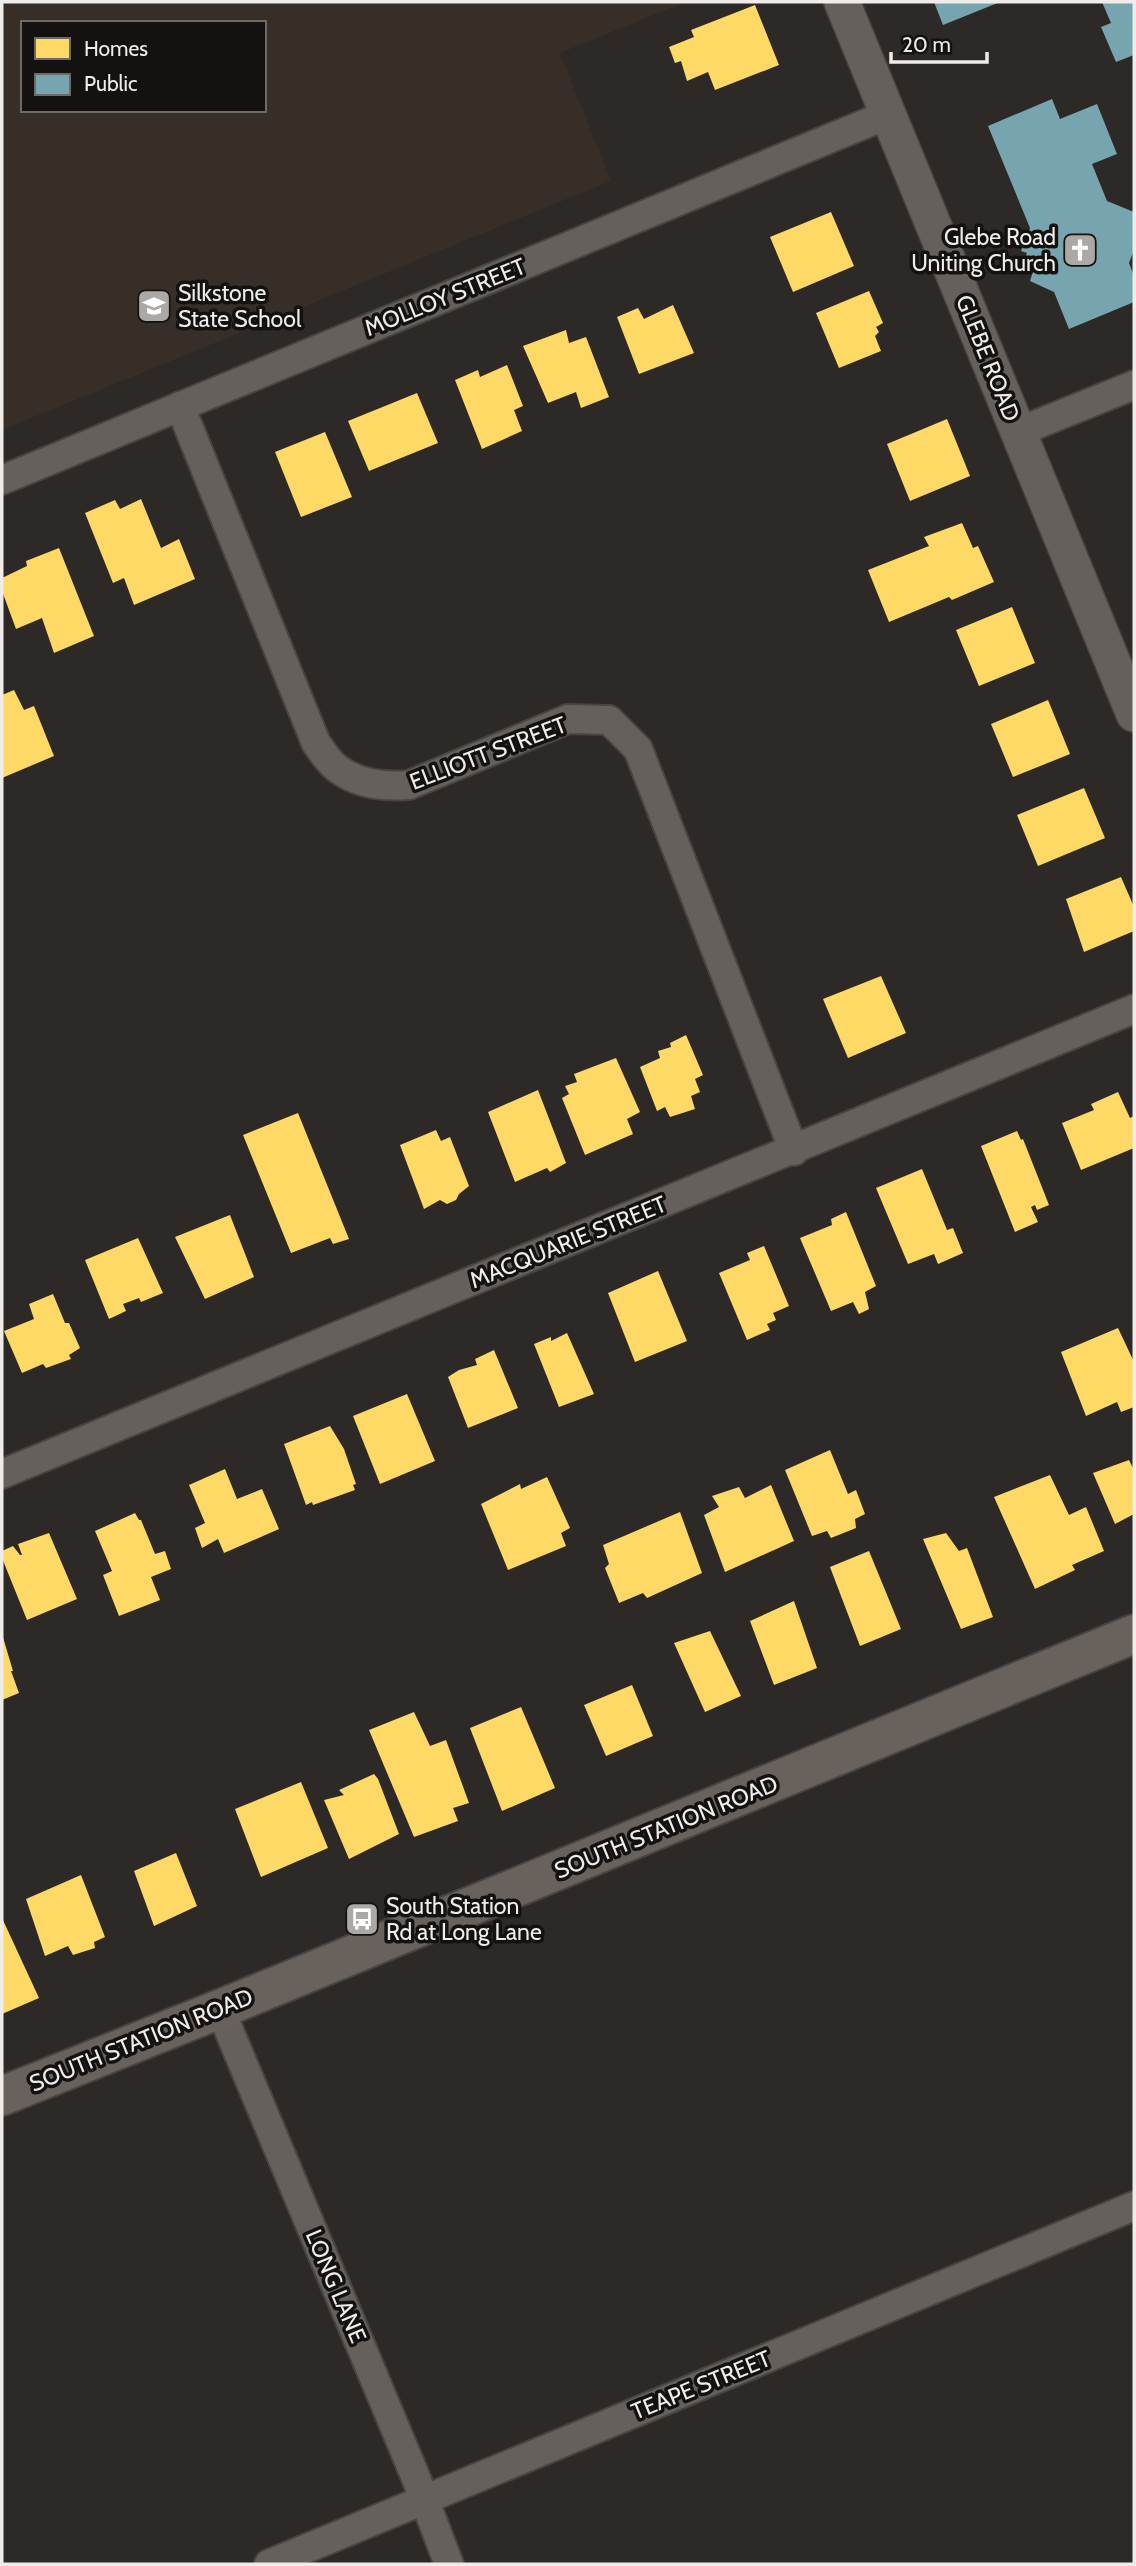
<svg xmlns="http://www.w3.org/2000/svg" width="1136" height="2566" viewBox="0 0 1136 2566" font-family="Cabin,sans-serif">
<rect width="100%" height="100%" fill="#2c2926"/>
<path fill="#372e27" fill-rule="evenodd" d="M2 2H686L560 53 611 181 2 430ZM23 23H264V110H23Z"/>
<g fill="#ffd966">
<path d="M755 5 779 65 715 90 708 72 687 81 681 61 675 63 669 47 694 37 691 30Z"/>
<path d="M831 212 854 266 793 292 770 237Z"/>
<path d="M869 291 883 323 876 327 879 332 875 336 881 351 839 368 816 313Z"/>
<path d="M673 305 694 353 639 374 617 317 638 308 644 319Z"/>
<path d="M566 330 569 343 586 337 609 397 581 408 576 392 548 403 523 346Z"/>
<path d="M507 365 523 406 514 410 522 431 482 449 455 380 478 370 480 377Z"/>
<path d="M417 393 438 443 369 471 348 421Z"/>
<path d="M947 419 970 476 910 501 887 444Z"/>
<path d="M325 432 352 497 301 517 275 452Z"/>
<path d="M141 499 161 548 179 539 195 579 134 605 124 578 113 583 85 513 115 500 120 509Z"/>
<path d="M962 523 973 548 978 546 994 582 952 600 949 597 889 622 868 570 929 546 924 537Z"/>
<path d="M59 548 94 636 54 653 42 618 16 629 2 591V578L27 566 26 561Z"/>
<path d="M1012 607 1035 663 979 686 956 630Z"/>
<path d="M14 690 24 710 34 706 54 756 2 778V695Z"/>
<path d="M1048 700 1070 754 1013 777 991 724Z"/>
<path d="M1084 788 1105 838 1038 866 1017 815Z"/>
<path d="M1121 877 1134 907V931L1084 952 1066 899Z"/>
<path d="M881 976 906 1033 848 1058 823 999Z"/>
<path d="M686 1035 703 1075 695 1079 700 1092 691 1096 695 1109 670 1117 665 1107 657 1111 640 1067 660 1058 658 1051 671 1047 670 1043Z"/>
<path d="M616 1058 640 1112 627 1119 633 1134 585 1155 562 1098 569 1094 565 1086 577 1082 574 1074Z"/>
<path d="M538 1090 566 1163 550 1172 547 1168 515 1182 488 1112Z"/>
<path d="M1118 1092 1130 1118 1134 1116V1148L1081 1170 1062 1123 1094 1110 1091 1104Z"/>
<path d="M298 1113 349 1239 333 1244 330 1238 291 1253 243 1135Z"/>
<path d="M436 1130 441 1141 450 1137 469 1186 459 1194 456 1200 447 1204 440 1200 424 1209 400 1145Z"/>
<path d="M1017 1131 1021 1140 1023 1139 1049 1205 1037 1210 1035 1205 1031 1207 1038 1222 1015 1232 981 1146Z"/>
<path d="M922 1169 947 1230 953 1228 963 1253 938 1264 934 1254 908 1264 876 1188Z"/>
<path d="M846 1212 876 1286 865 1292 869 1309 859 1314 853 1302 831 1311 800 1238 832 1225 831 1219Z"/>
<path d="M230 1215 254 1277 205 1299 175 1237Z"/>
<path d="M138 1238 163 1293 141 1302 139 1298 123 1304 126 1311 109 1319 85 1260Z"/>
<path d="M764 1246 789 1306 773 1313 776 1320 767 1324 770 1330 747 1340 719 1273 750 1260 747 1253Z"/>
<path d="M658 1271 687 1341 635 1362 608 1293Z"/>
<path d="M53 1294 65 1323H69L80 1348 69 1355 71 1359 46 1368 43 1364 22 1373 4 1331 34 1319 29 1304Z"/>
<path d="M1118 1328 1134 1362V1407L1121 1412 1117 1402 1086 1416 1061 1352Z"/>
<path d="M567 1333 594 1394 559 1407 534 1344 551 1337V1341Z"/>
<path d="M494 1350 518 1408 468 1428 448 1377 459 1370 477 1365 475 1359Z"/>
<path d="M407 1394 435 1461 380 1484 353 1416Z"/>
<path d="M330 1426 344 1449 356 1484 353 1485 355 1490 313 1505 312 1502 306 1505 284 1444Z"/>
<path d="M830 1450 848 1494 856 1490 865 1514 855 1519 856 1528 831 1538 827 1531 812 1536 785 1470Z"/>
<path d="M1129 1460 1134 1470V1514L1115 1524 1093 1473Z"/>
<path d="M225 1469 237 1499 262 1489 279 1529 224 1553 218 1539 202 1548 195 1528 205 1523 189 1485Z"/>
<path d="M1050 1475 1069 1515 1086 1507 1104 1551 1072 1565 1075 1570 1035 1589 994 1497Z"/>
<path d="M547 1477 570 1528 561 1533 566 1546 508 1570 481 1504 520 1484 521 1489Z"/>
<path d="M771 1485 794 1541 725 1572 704 1515 719 1507 712 1496 739 1487 745 1498Z"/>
<path d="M680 1512 702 1573 647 1598 643 1593 619 1603 605 1568 609 1564 603 1545Z"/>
<path d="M135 1513 139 1520H141L155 1554 165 1551 171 1569 151 1577 160 1600 119 1616 103 1575 112 1571 95 1531Z"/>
<path d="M49 1533 77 1599 27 1620 2 1558V1551L13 1546 20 1555H22L18 1544Z"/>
<path d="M946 1533 959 1551 967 1548 993 1617 961 1629 923 1539Z"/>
<path d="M869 1551 901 1629 860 1646 830 1567Z"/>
<path d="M794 1601 817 1668 774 1685 750 1621Z"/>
<path d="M710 1631 741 1696 705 1712 674 1643Z"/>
<path d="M2 1634 13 1671H11L19 1693 2 1700Z"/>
<path d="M632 1685 653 1736 606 1756 584 1705Z"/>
<path d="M521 1707 555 1788 502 1811 470 1728Z"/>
<path d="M414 1712 430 1746 446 1740 469 1803 453 1808 458 1821 414 1837 369 1730Z"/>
<path d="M374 1774 378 1779 399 1834 349 1859 324 1800 344 1795 339 1790Z"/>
<path d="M301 1782 328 1848 261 1877 235 1809Z"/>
<path d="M176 1853 197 1906 154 1926 134 1871Z"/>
<path d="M81 1875 105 1937 94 1942 95 1948 73 1955 68 1946 45 1956 26 1899Z"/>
<path d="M2 1918 39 1998 2 2014Z"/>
</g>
<g fill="#76a5af">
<path d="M934 2H1000L943 25Z"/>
<path d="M1102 2H1134V55L1116 62 1101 27 1111 23Z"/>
<path d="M1052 99 1060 119 1097 104 1117 154 1092 164 1107 201 1134 212V250L1129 263 1134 276V302L1069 329 1054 292 1030 281 1033 271 1022 266 1027 253 1021 251 1030 228 988 126Z"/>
</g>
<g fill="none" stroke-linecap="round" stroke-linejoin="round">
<g stroke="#474442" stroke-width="32">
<g id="minor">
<path d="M180 406 316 743C322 751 329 763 338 769 358 784 384 787 409 785L568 719 609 720 638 749 794 1151"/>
<path d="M1018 432 1134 385"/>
<path d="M2 480 889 114"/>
<path d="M2 1474 1134 1009"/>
<path d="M220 2009 416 2478 449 2564"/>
<path d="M269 2564 1134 2206"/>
</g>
</g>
<g stroke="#474442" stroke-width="38">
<path id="tertiary" d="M842 2 1134 714"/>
</g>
<g stroke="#474442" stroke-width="42">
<path id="primary" d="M2 2096 220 2009 1134 1634"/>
</g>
<use href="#minor" stroke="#66605c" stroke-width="28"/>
<use href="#tertiary" stroke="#66605c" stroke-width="35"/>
<use href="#primary" stroke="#68615c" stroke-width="38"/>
</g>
<defs>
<g id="church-square" transform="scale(1.75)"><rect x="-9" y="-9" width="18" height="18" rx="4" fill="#aba8a5" stroke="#141210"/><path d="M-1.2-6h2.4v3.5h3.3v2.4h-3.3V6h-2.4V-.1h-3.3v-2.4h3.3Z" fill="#fff"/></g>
<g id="school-square" transform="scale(1.75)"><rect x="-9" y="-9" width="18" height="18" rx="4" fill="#aba8a5" stroke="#141210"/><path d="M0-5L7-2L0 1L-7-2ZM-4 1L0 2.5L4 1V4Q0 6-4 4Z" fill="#fff"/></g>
<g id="bus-square" transform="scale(1.75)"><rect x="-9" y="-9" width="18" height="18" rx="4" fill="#aba8a5" stroke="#141210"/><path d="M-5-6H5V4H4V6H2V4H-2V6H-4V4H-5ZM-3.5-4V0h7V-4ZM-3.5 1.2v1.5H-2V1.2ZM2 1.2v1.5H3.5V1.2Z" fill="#fff"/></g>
</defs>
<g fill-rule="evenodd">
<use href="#church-square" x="1080" y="250"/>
<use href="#school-square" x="154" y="306"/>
<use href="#bus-square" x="362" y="1919"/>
</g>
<g text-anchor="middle" stroke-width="7" stroke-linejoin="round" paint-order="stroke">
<g font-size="23" fill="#f0ece9" stroke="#141210" text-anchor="start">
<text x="1056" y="245" text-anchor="end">Glebe Road<tspan x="1056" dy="26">Uniting Church</tspan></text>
<text x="178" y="301">Silkstone<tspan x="178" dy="26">State School</tspan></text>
<text x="386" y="1914">South Station<tspan x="386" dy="26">Rd at Long Lane</tspan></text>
</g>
<g font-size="23" fill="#f0ece9" stroke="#141210">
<text transform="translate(445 297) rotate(-22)" y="8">MOLLOY STREET</text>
<text transform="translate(988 358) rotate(68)" y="8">GLEBE ROAD</text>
<text transform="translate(488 753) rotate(-21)" y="8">ELLIOTT STREET</text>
<text transform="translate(568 1242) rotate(-22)" y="8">MACQUARIE STREET</text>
<text transform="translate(666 1827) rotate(-22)" y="8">SOUTH STATION ROAD</text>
<text transform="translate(141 2040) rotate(-22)" y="8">SOUTH STATION ROAD</text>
<text transform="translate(336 2286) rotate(67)" y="8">LONG LANE</text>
<text transform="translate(701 2385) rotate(-22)" y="8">TEAPE STREET</text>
</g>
</g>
<rect width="1136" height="2566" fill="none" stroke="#f0ece9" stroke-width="7"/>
<rect x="21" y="21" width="245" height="91" fill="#141210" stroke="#6c6967" stroke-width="2"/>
<rect x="35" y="38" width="35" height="21" fill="#ffd966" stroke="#6c6967" stroke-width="2"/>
<text x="84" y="56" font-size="21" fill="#f0ece9">Homes</text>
<rect x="35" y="74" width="35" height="21" fill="#76a5af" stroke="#6c6967" stroke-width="2"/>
<text x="84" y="91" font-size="21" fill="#f0ece9">Public</text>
<path d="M891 52v10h96v-10" fill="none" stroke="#f0ece9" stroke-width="3.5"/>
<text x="902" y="52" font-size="21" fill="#f0ece9" stroke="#141210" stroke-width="5" paint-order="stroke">20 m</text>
</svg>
